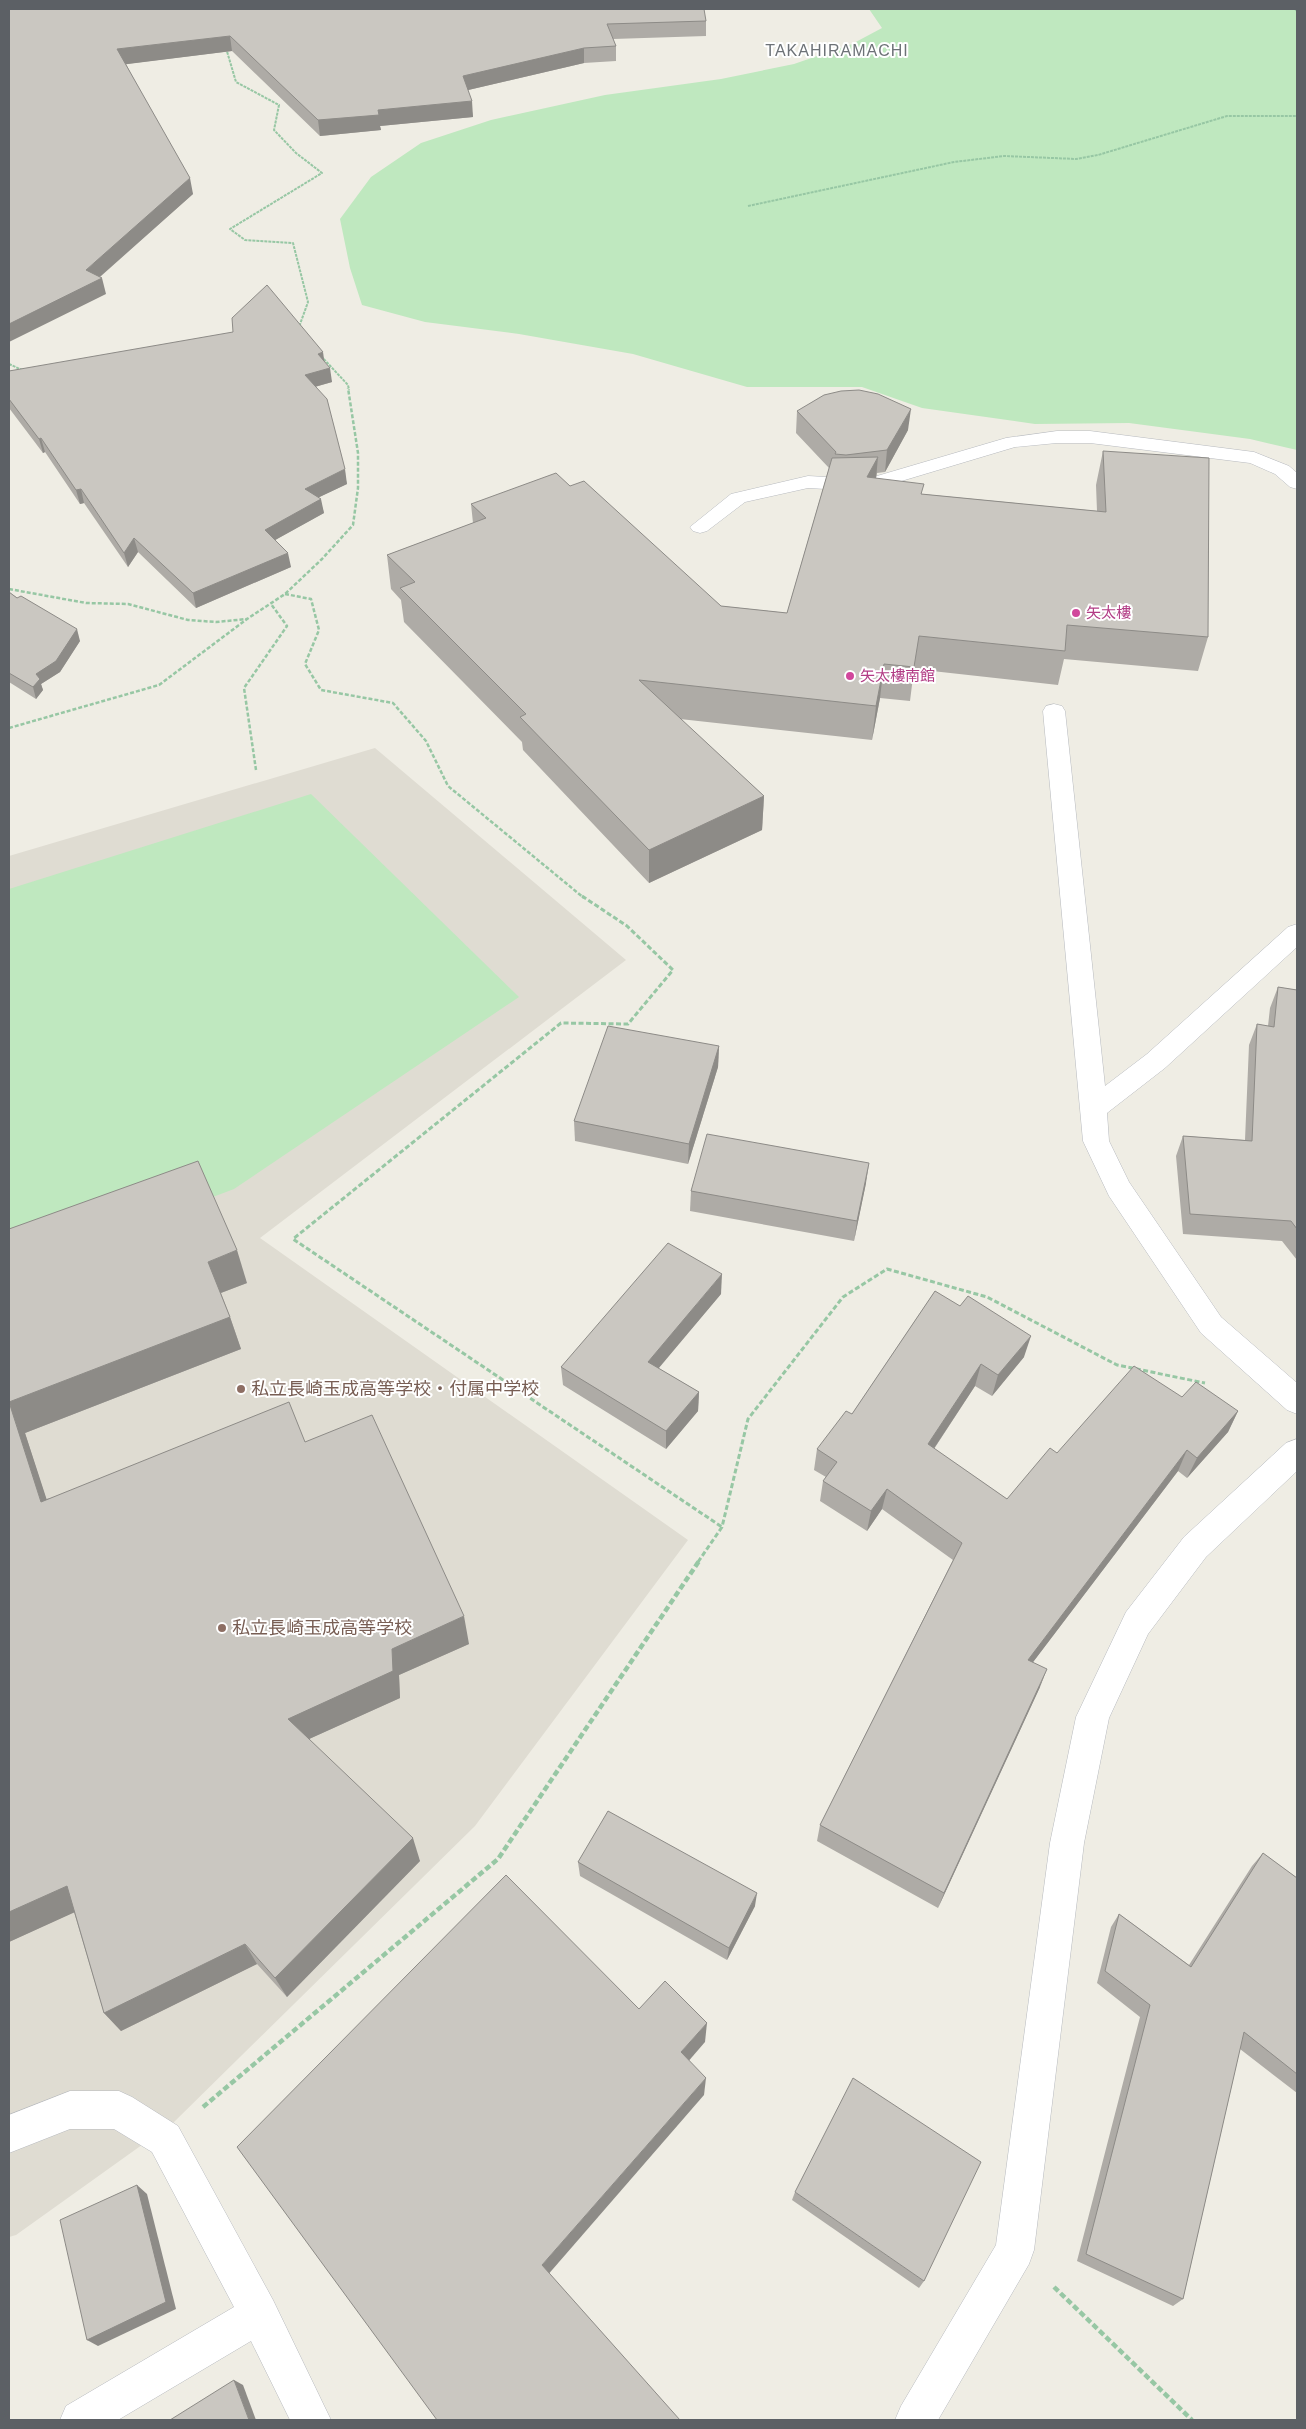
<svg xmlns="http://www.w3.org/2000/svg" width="1306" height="2429" viewBox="0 0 1306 2429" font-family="Helvetica,'Noto Sans JP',sans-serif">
<rect width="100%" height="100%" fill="#efede4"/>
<path fill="#dfdcd2" d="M375 748 626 960 260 1238 688 1540 475 1826 174 2122 16 2235 9 2237V856Z"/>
<g fill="#bfe8bf">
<path d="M869 9H1297V450L1250 439 1129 423 1035 424 922 408 862 387H747L633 354 519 334 425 322 362 305 350 268 340 219 371 177 421 143 491 120 605 95 721 79 794 64 852 44 882 28Z"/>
<path d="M311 794 519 997 234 1189 9 1274V889Z"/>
</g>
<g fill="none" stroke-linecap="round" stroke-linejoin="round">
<g stroke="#b7babf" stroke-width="1">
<g id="minor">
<path d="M1057 431H1090L1254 452 1289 466 1297 473V489L1290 487 1275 474 1250 463 1090 443H1057L1015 447 878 488 844 490 808 488 745 502 707 531 700 533 693 531 690 527 731 494 808 476 844 478 877 476 1006 438Z"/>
<path d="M1054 704 1062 706 1065 711 1105 1086 1147 1054 1288 927 1297 924V947L1165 1068 1107 1113 1109 1141 1129 1182 1221 1317 1297 1383V1414L1287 1410 1201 1333 1109 1196 1083 1141 1043 711 1046 706Z"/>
<path d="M1297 1439V1471L1206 1557 1148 1634 1109 1718 1084 1843 1034 2250 1029 2264 938 2420H895L901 2406 996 2245 1050 1843 1076 1717 1126 1612 1184 1537 1286 1443Z"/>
<path d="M70 2091H119L132 2097 178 2126 273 2300 331 2420H290L251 2341 118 2420H60L66 2406 234 2307 152 2152 114 2129H70L9 2153V2115Z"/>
</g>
</g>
<g stroke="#97c7a4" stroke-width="2" stroke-dasharray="3 1" stroke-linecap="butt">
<path d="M1295 9 1297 11"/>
<path d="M226 48 236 82 279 105 274 130 296 153 322 173 230 229 245 240 293 243 308 302 299 327"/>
<path d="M748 206 954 162 1004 156 1076 159 1098 155 1227 116H1297"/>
<path d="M321 356 348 385 349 390"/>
<path d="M9 364 22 370"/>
</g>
<g stroke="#97c7a4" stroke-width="2.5" stroke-dasharray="4 2" stroke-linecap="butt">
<path d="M9 589 86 603 128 604 188 620 216 622 247 619"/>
<path d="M285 594 311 599 319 630 305 664 321 690 393 703 426 741 448 786 584 898"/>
<path d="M9 728 159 685 247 619 285 594 322 559 353 525 358 488V453L348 388"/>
<path d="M256 770 244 688 287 626 271 604"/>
</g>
<g stroke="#97c7a4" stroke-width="3" stroke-dasharray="5 2.5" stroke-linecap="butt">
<path d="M582 896 627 926 673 970 628 1024 561 1023 293 1239 722 1527"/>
<path d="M698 1562 722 1527 748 1419 843 1297 887 1269 987 1297 1117 1365 1205 1383"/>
</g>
<g stroke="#97c7a4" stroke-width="4.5" stroke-dasharray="6 3" stroke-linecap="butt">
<path d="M203 2107 498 1859 699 1561"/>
<path d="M1054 2287 1192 2420"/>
</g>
<use href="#minor" fill="#fff" fill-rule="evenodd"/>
</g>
<g fill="#aeaba6">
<path d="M9 9 706 21V36L613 39 616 46V61L584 63 468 90 473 117 380 126 381 130 320 136 232 51 126 64 193 194 100 277 106 294Z"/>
<path d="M324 360 332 382 315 387 347 484 319 497 324 513 275 540 291 567 196 608 138 552 128 567 84 503 80 504 45 452 43 453 9 408V371Z"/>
<path d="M797 411 908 430 885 472 877 473 876 478 922 494 1097 511 1096 485 1103 451 1208 637 1198 671 1064 659 1058 685 914 669 910 701 880 698 872 740 680 719 764 796 762 830 649 883 523 750 522 742 404 622 401 600 391 589 387 555 473 523 471 504 570 486 721 606 787 613 829 468 796 433Z"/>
<path d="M9 592 80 641 60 672 41 684 43 690 36 699 9 682Z"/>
<path d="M1278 987 1297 990V1260L1282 1241 1183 1234 1176 1156 1183 1136 1245 1140 1249 1045 1257 1024 1268 1026 1270 1008Z"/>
<path d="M719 1046 718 1067 688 1164 575 1141 574 1121Z"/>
<path d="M866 1183 854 1241 690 1211 691 1191Z"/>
<path d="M9 1229 247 1283 221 1293 230 1317 241 1349 25 1433 46 1499 305 1442 469 1644 399 1675 400 1698 309 1739 420 1861 287 1997 257 1964 121 2031 104 2013 74 1912 9 1942Z"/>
<path d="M935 1291 1024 1357 992 1396 975 1386 934 1449 1007 1499 1057 1453 1182 1397 1238 1411 1228 1432 1187 1478 1178 1471 1033 1662 1040 1687 938 1908 817 1841 820 1825 953 1560 882 1509 867 1531 820 1501 823 1481 826 1477 814 1470 817 1449 852 1414Z"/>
<path d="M721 1294 658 1368 699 1392 698 1411 666 1449 563 1385 561 1367Z"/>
<path d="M1263 1853 1297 1878V2093L1240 2049 1183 2299 1173 2306 1077 2261 1140 2017 1097 1983 1111 1927 1119 1914 1189 1965 1252 1866Z"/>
<path d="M578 1862 755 1906 727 1960 580 1876Z"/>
<path d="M795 2192 924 2281 919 2288 792 2200Z"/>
</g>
<g fill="#8d8b87">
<path d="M230 36 232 51 120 65 117 49Z"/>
<path d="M584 48V63L464 91 463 76Z"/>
<path d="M472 101 473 117 380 126 381 130 320 136 318 120 378 110Z"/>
<path d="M190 178 193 194 95 281 102 278 106 294 9 342V324L86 270Z"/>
<path d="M323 352 325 366 318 354Z"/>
<path d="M330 368 332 382 307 389 305 375Z"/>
<path d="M911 409 908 430 885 472 887 450Z"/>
<path d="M41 438 45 452 43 453 39 439Z"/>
<path d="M878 457 875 490 867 477Z"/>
<path d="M345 469 347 484 307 503 305 489Z"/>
<path d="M81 489 84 503 80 504 76 490Z"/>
<path d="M321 499 324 513 268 544 265 530Z"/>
<path d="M134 538 138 552 128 567 124 553Z"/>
<path d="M288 553 291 567 196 608 193 593Z"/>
<path d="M77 629 80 641 60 672 41 684 43 690 36 699 33 687 36 674Z"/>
<path d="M884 664 880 698 872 740 876 706Z"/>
<path d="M764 796 762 830 649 883V850Z"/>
<path d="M719 1046 718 1067 688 1164 689 1144Z"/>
<path d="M869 1163 866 1183 854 1241 857 1221Z"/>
<path d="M237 1250 247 1283 218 1294 208 1262Z"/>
<path d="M722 1274 721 1294 648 1381V1362Z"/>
<path d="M230 1317 241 1349 25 1433 57 1531 41 1502 9 1402Z"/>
<path d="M1031 1336 1024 1357 992 1396 998 1375Z"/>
<path d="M981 1364 975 1386 923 1465 928 1444Z"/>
<path d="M699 1392 698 1411 666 1449V1431Z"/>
<path d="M1238 1411 1228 1432 1187 1478 1197 1458Z"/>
<path d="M1187 1450 1178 1471 1021 1678 1028 1660Z"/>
<path d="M887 1489 882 1509 867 1531 871 1511Z"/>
<path d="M464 1616 469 1644 399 1675 400 1698 298 1744 288 1719 392 1649Z"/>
<path d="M1047 1669 1040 1687 938 1908 944 1893Z"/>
<path d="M413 1838 420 1861 287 1997 275 1978Z"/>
<path d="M67 1886 84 1908 9 1942V1912Z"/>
<path d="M757 1893 755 1906 727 1960 729 1948Z"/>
<path d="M245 1944 257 1964 121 2031 104 2013Z"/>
<path d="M707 2023 705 2042 680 2071 681 2052Z"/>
<path d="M706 2078 704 2095 546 2277 542 2265Z"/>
<path d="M137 2185 147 2194 176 2309 98 2346 87 2340Z"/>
<path d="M234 2380 243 2385 256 2420H249Z"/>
</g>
<g fill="#cac7c1" stroke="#8d8b87">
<path d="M9 9H704L706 21 607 24 616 46 584 48 463 76 472 101 378 110 379 115 318 120 230 36 117 49 190 178 86 270 102 278 9 324Z"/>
<path d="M267 285 323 352 318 354 330 368 305 375 327 399 345 469 305 489 321 499 265 530 288 553 193 593 134 538 124 553 81 489 76 490 41 438 39 439 9 399V371L233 332 232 318Z"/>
<path d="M859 390 878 394 911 409 887 450 846 455 835 454 836 452 797 411 824 395 841 391Z"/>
<path d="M1103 451 1209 458 1208 637 1067 625 1065 651 919 636 914 667 884 664 876 706 639 680 764 796 649 850 520 717 526 714 400 588 415 582 387 555 486 518 471 504 556 473 570 486 584 481 721 606 787 613 832 458 878 457 867 477 924 484 921 494 1106 512Z"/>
<path d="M9 592 17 598 21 596 77 629 56 661 36 674 40 679 33 687 9 673Z"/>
<path d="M1278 987 1297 990V1229L1291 1221 1190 1214 1183 1136 1252 1141 1257 1024 1274 1027Z"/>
<path d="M608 1026 719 1046 689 1144 574 1121Z"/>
<path d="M707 1134 869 1163 857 1221 691 1191Z"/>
<path d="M198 1161 237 1250 208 1262 230 1317 9 1402 41 1502 289 1402 305 1442 372 1415 464 1616 392 1649 393 1671 288 1719 413 1838 275 1978 245 1944 104 2013 67 1886 9 1912V1229Z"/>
<path d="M668 1243 722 1274 648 1362 699 1392 666 1431 561 1367Z"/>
<path d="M935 1291 960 1306 968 1296 1031 1336 998 1375 981 1364 928 1444 1007 1499 1050 1448 1057 1453 1134 1366 1182 1397 1196 1382 1238 1411 1197 1458 1187 1450 1028 1660 1047 1669 944 1893 820 1825 962 1543 887 1489 871 1511 823 1481 837 1462 817 1449 846 1411 852 1414Z"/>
<path d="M608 1811 757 1893 729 1948 578 1862Z"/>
<path d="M1263 1853 1297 1878V2074L1244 2032 1183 2299 1086 2254 1150 2005 1105 1971 1119 1914 1191 1967Z"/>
<path d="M506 1875 639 2009 665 1981 707 2023 681 2052 706 2078 542 2265 680 2420H437L237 2147Z"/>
<path d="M853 2078 981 2162 924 2281 795 2192Z"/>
<path d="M137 2185 166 2302 87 2340 60 2220Z"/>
<path d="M234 2380 249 2420H170Z"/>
</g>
<g fill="#d1479c" stroke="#fff" stroke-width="2">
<circle cx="1076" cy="613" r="5"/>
<circle cx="850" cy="676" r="5"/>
</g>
<g fill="#8d6e63" stroke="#fff" stroke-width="2">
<circle cx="241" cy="1389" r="5"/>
<circle cx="222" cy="1628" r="5"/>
</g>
<g text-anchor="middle" stroke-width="4" stroke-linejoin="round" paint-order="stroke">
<g font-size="15" fill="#b23c85" stroke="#fff" text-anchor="start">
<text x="1086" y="618">矢太樓</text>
<text x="860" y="681">矢太樓南館</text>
</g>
<g font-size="16" letter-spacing="1" fill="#6d7277" stroke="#fff">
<text x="837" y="56">TAKAHIRAMACHI</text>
</g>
<g font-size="18" fill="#785e54" stroke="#fff" text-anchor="start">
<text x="251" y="1395">私立長崎玉成高等学校・付属中学校</text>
<text x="232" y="1634">私立長崎玉成高等学校</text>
</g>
</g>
<rect width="1306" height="2429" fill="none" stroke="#5c6065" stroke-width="20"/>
</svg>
